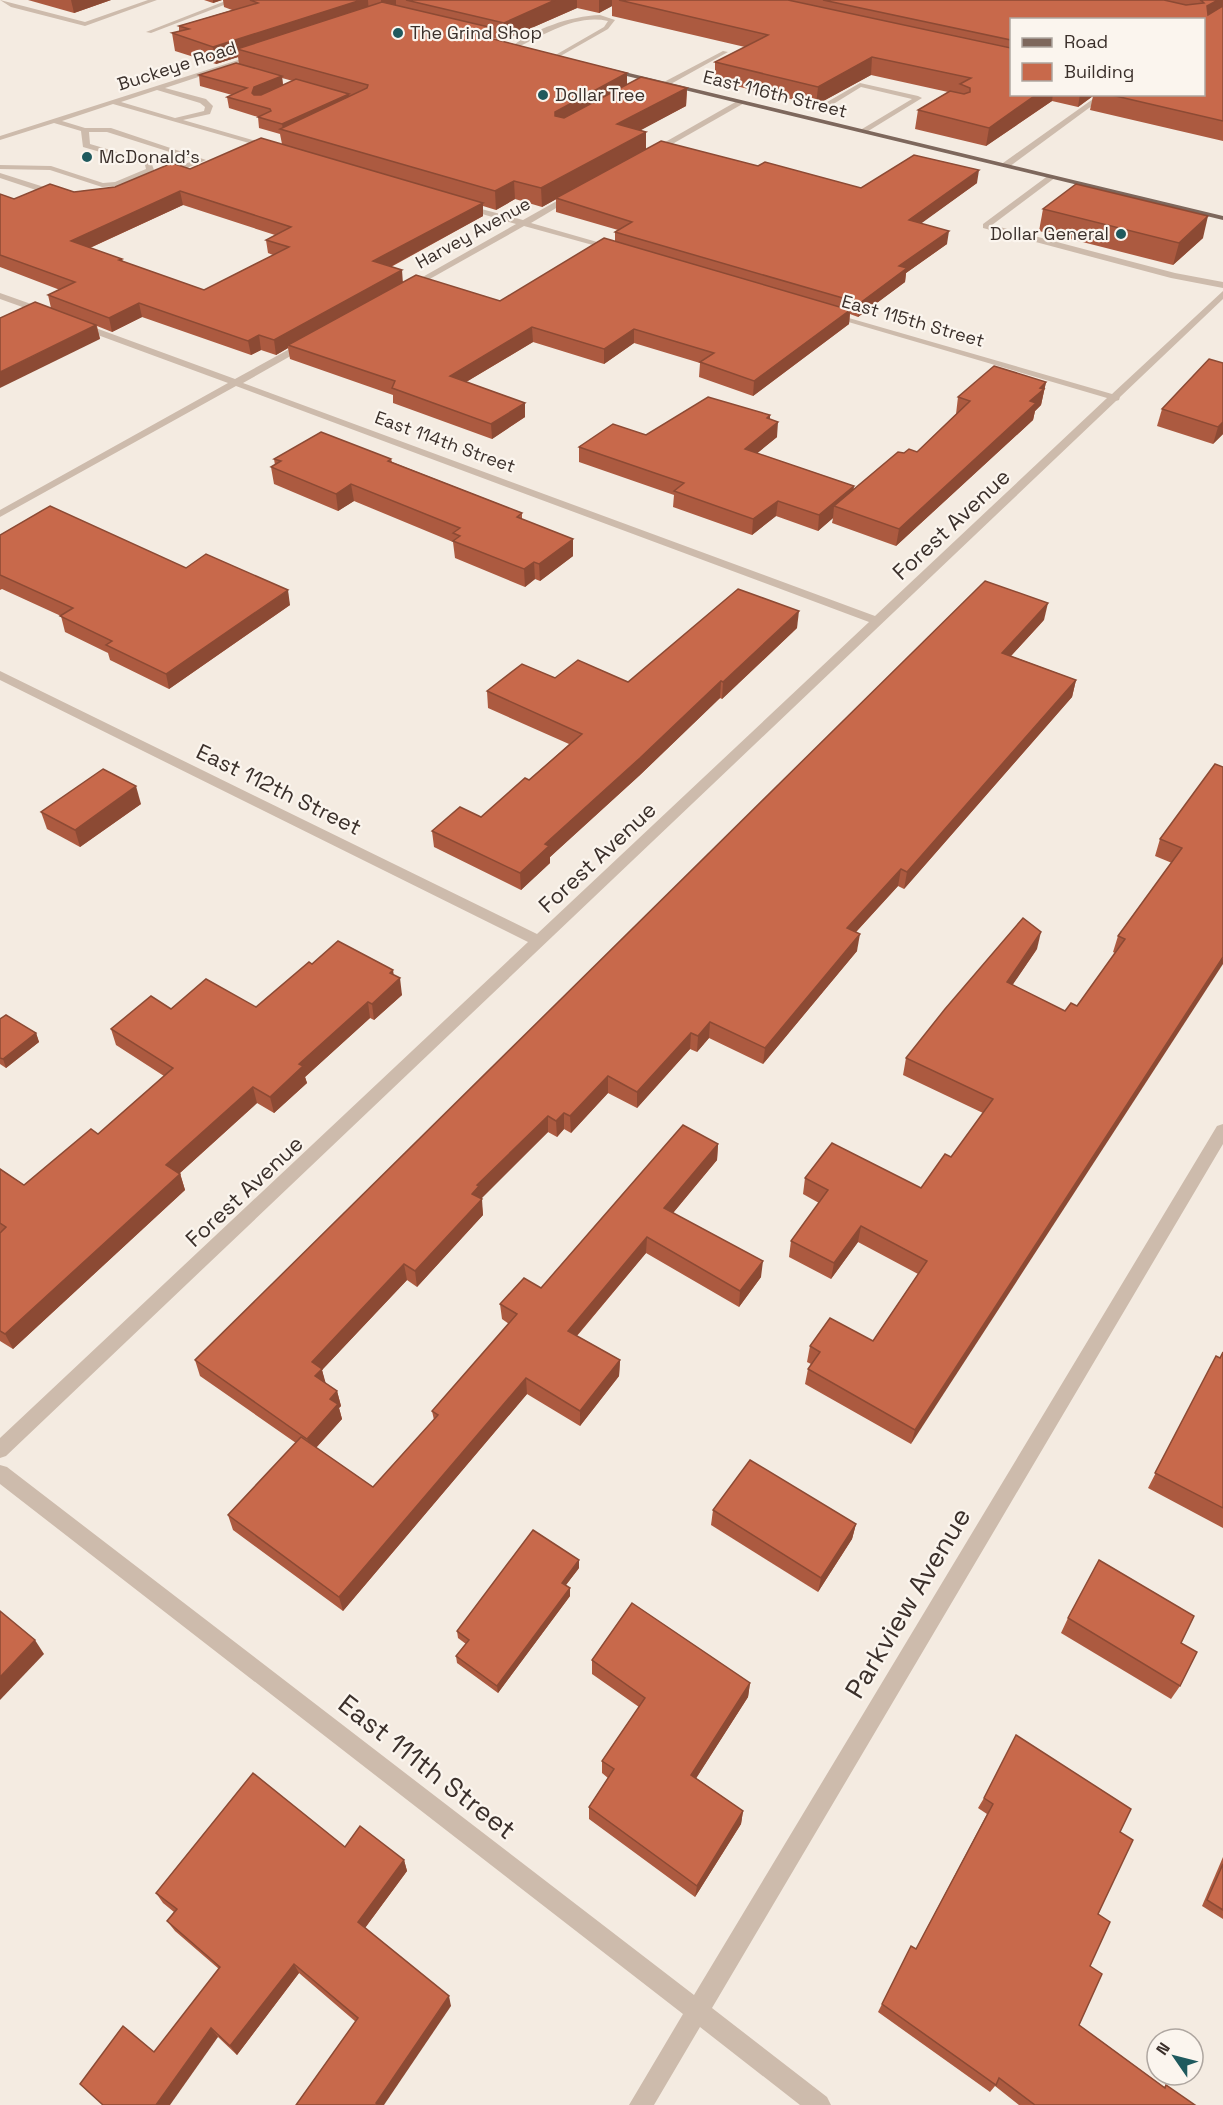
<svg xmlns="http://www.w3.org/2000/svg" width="1223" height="2105" viewBox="0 0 1223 2105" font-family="'Space Grotesk',sans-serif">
<rect width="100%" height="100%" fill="#f4ebe1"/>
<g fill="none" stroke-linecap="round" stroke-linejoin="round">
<g fill="#cdbbac" fill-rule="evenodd">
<path d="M0 0 85 22 148 0H157L85 26 11 7Z"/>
<path d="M228 0H237L151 33 146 32Z"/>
<path d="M600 15 615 20 608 29 557 58 552 57 604 27 608 21C575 14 545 35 516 48L511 47C534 29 570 16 600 15Z"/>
<path d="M723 51 728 52 669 85 662 83Z"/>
<path d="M257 54 259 57 165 88 206 99 213 106 210 114 183 120 273 146V150L113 104 62 121 85 128H111L206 160 165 177 161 175 162 173 195 160 107 132H89L90 144 151 162 154 170 119 186 102 187 50 170 0 169V165L51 166 103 183 115 182 146 169 145 165 83 147 81 131 54 123 0 140V136ZM157 90 200 103 205 107 204 111 175 118 121 102Z"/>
<path d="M860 83 918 96 922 98 865 133 861 131 862 129 912 99 861 87 822 111 815 109Z"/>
<path d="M1100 94H1108L1009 167H1003V163Z"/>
<path d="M739 100 746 102 653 155 646 153Z"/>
<path d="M0 173 63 193 64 195 57 197 0 178Z"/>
<path d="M1049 175 1056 177 992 225 1175 273 1223 282V288L1171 278 983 228V224Z"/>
<path d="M571 193 578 195 531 223 618 248V252L524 226 412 289 405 287 516 224 462 208V204L523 220Z"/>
<path d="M1223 291V299L1120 397 1119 400 1116 401 6 1456 0 1458V1438L528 942 0 680V671L537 934 869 622 236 386 0 517V510L228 383 76 327V323H82L235 379 304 341H310V345L243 383 875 616 1107 398 828 316V312L1112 394Z"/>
<path d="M0 293 48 310 50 312 42 314 0 299Z"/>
<path d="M1223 1124V1144L712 2008 827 2097 831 2105H800L700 2027 654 2105H629L683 2014 0 1484V1465L7 1467 694 1995 1217 1126Z"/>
</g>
<path fill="#7d675c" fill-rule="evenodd" d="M608 68 1223 216V220L606 71Z"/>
</g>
<g fill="#ac5a40" fill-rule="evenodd">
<path d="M28 0H111L74 13Z"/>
<path d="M204 0H222L213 3Z"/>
<path d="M223 0H1223V141L1090 110 1093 96 1078 107 1052 101 986 146 915 129 918 110 948 92 871 75 816 105 715 81V62L745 47 612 16V6L599 13 577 8 504 40 493 38V39L627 73V84L687 88 686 106 640 130 646 149 758 166 861 188 977 183 921 223 947 244 906 273 905 282 858 317 850 314 849 324 753 396 699 377 700 363 634 343 604 364 533 342 466 382 525 417 492 439 393 403V395L290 359 288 348 276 355 261 350 251 355 142 317 112 332 97 326 100 339 51 308 48 295 60 290 0 267V194L14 199 115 187 190 169 282 144 280 134 259 128 258 117 229 108 227 97 232 95 200 86 199 75 239 64 238 57 216 64 175 51 172 33 179 32V26L232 10 224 7ZM1011 20 1203 94H1011ZM282 78 293 81 283 85ZM515 199 542 207 556 199V212L618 230 615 232V241L500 301 403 282 391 267 483 216V206L496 210ZM183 205 275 235 266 240 268 253 273 255 204 290 123 262 122 259 90 248Z"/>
<path d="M1043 209 1203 238 1173 265 1039 231Z"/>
<path d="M1223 363V434L1213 444 1157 426 1162 409Z"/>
<path d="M1046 382 1041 405 1035 411 1033 420 896 546 832 523 833 518 818 531 776 516 752 535 673 507 674 495 579 462V447L770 415V419L777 437 757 453 854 486 853 490 904 453 917 452 956 414 958 397Z"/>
<path d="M274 459H391L392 462 522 513V519L573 556 540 581 535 579 525 587 455 558 453 542 354 501 338 511 274 484 271 467 275 465Z"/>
<path d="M0 535 186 568 290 605 169 689 110 660 108 653 65 632 61 616 2 589 0 590Z"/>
<path d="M1044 620 1011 656 1076 680 1072 697 904 889 898 886 856 932 857 951 763 1064 709 1038 697 1052 690 1049 637 1108 608 1093 571 1133 564 1129 557 1137 548 1132 481 1198 483 1215 417 1287 407 1280 322 1370 325 1383 337 1391 341 1406 339 1408 342 1419 316 1448 373 1487 434 1420 432 1411 509 1324 502 1319 500 1304 541 1288 718 1144 717 1160 673 1213 761 1277 739 1307 646 1253 577 1336 620 1360 619 1376 580 1426 527 1394 343 1611 233 1530 228 1515 296 1443 200 1376 195 1360Z"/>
<path d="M797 628 722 699 720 698 640 775 550 857V863L521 890 434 847 432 831 481 817 529 780 569 744 488 708 487 691 555 678 628 682Z"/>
<path d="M1223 767 911 1444 805 1384 808 1369 811 1364 807 1362 810 1346 873 1341 918 1274 858 1242 831 1279 789 1257 791 1241 819 1203 803 1194 805 1178 921 1188 951 1157 983 1113 903 1075 906 1058 1037 949 1012 985 1065 1011 1077 1006 1115 953 1113 952 1118 936 1172 863 1155 856 1160 839Z"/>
<path d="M141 804 80 847 47 829 41 812Z"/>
<path d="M312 964 393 970V975L402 995 374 1020 370 1018 305 1077 307 1083 274 1113 257 1103 180 1173 185 1190 13 1349 0 1341V1169L24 1185 98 1134 164 1076 116 1045 111 1029 171 1009 256 1007Z"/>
<path d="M0 1019 36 1033 39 1042 6 1068 0 1064Z"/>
<path d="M1223 1352V1528L1148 1488 1216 1356 1220 1358Z"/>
<path d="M713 1510 856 1524 852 1539 818 1592 711 1525Z"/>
<path d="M579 1568 566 1585 570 1596 498 1693 457 1663 456 1656 466 1644 458 1638 457 1631Z"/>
<path d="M1068 1618 1181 1643 1180 1686 1171 1699 1061 1633Z"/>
<path d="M592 1660 750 1683 748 1697 696 1778 743 1811 741 1824 695 1897 589 1819V1807L608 1778 602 1773V1761L639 1707 592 1674Z"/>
<path d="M984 1798 1120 1832 1098 1914 1090 1966 1079 2025 1164 2087 1166 2085 1195 2105H1019L995 2086 990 2092 878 2012 911 1946 916 1949 987 1814 978 1808Z"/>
<path d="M345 1847 404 1860 407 1871 365 1928 451 2006 356 2022 299 1973 237 2055 218 2037 154 2052 219 1969 175 1931 167 1921 174 1912 163 1903 156 1893Z"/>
<path d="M1223 1857V1919L1202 1906Z"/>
</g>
<g fill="#8c4a34">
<path d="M71 0H111L74 13Z"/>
<path d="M213 0H222L213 3Z"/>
<path d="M361 0H368L369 15 237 49 238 57 216 64 213 47Z"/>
<path d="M381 0H396V7L382 11Z"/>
<path d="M555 0H577V8L504 40V23Z"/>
<path d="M599 0H612V6L599 13Z"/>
<path d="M1218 0H1223V12L1203 23 1207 6Z"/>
<path d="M493 28 494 45 478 35Z"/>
<path d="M872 57 871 75 816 105 818 87Z"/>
<path d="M627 73V91L555 130V112Z"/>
<path d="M282 76 283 86 255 98 252 93 254 87Z"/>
<path d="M687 88 686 106 617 143V124Z"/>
<path d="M349 94 350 105 283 130 282 124Z"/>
<path d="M1037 94H1053L1052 101 986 146 989 128Z"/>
<path d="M1080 94H1093V96L1078 107Z"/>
<path d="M646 132V150L542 207 541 188Z"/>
<path d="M979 170 977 183 908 233 909 220Z"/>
<path d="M514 181 515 199 496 210 495 191Z"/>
<path d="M180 191 183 205 74 255 71 241Z"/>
<path d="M483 203V216L375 275 373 261Z"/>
<path d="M1208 216 1203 238 1173 265 1179 243Z"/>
<path d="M949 231 947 244 906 273 905 282 858 317 860 303 899 266Z"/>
<path d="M402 270 403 284 288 345V348L276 355 274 340Z"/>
<path d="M139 303 142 317 112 332 109 318Z"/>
<path d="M850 310 849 324 753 396 754 381Z"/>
<path d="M96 325 100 339 0 388V372Z"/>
<path d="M532 327 533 342 451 391 450 376Z"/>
<path d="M634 329V343L604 364V349Z"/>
<path d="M259 335 261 350 251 355 248 341Z"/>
<path d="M1046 382 1041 405 1035 411 1033 420 896 546 899 529 1030 401 1040 388Z"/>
<path d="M525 403V417L492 439 491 424Z"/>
<path d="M770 415 769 429 778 422 777 437 744 464 745 449 767 418Z"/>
<path d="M1223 422V434L1213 444 1218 427Z"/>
<path d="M351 484 354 501 338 511 336 494Z"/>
<path d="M854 486 852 501 834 506 833 518 818 531 819 515Z"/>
<path d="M778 501 776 516 752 535 753 519Z"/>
<path d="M573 539V556L540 581 539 564Z"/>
<path d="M534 562 535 579 525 587 524 569Z"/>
<path d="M288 590 290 605 169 689 166 674Z"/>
<path d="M1048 603 1044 620 999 669 1002 653Z"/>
<path d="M799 611 797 628 722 699 723 682Z"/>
<path d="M1076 680 1072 697 904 889 907 872Z"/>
<path d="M721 681 720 698 640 775 550 857V863L521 890 520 873 545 844Z"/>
<path d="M136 786 141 804 80 847 75 830Z"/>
<path d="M901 869 898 886 844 945 847 928Z"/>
<path d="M1041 932 1037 949 1003 999 1007 982Z"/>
<path d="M860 934 857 951 763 1064 765 1048Z"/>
<path d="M1223 957V964L911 1444 915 1430Z"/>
<path d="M393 970 395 983 400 978 402 995 374 1020 372 1004 390 973Z"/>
<path d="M368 1002 370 1018 305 1077 307 1083 274 1113 270 1097 299 1064Z"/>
<path d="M710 1022 709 1038 697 1052 698 1036Z"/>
<path d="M36 1033 39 1042 6 1068 3 1059Z"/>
<path d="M691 1033 690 1049 637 1108V1092Z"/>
<path d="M608 1076V1093L571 1133 570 1116Z"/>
<path d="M253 1087 257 1103 171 1181 166 1165Z"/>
<path d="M564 1113V1129L557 1137 556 1121Z"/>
<path d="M548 1116V1132L481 1199H482L483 1215 417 1287 415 1271 472 1194 477 1185Z"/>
<path d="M718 1144 717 1160 663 1225 664 1208Z"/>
<path d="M180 1174 185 1190 13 1349 5 1334Z"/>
<path d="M861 1226 858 1242 831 1279 834 1263Z"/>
<path d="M647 1237 646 1253 568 1346V1331Z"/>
<path d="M763 1261 761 1277 739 1307 740 1291Z"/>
<path d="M404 1264 407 1280 322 1370 326 1384 319 1391 312 1362Z"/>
<path d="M620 1360 619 1376 580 1426V1411Z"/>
<path d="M526 1378 527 1394 343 1611 339 1597Z"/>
<path d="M337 1391 341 1406 339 1408 342 1419 311 1453 307 1439 330 1399Z"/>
<path d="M856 1524 852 1539 818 1592 821 1578Z"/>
<path d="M579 1560V1568L562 1590V1583Z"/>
<path d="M570 1588V1596L498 1693 497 1686Z"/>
<path d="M35 1640 44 1654 0 1700V1677Z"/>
<path d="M750 1683 748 1697 690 1788 691 1775Z"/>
<path d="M743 1811 741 1824 695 1897 697 1886Z"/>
<path d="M404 1860 407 1871 362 1932 358 1922Z"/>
<path d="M294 1964 299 1973 237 2055 230 2046Z"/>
<path d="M449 1996 451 2006 384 2105H377L376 2103Z"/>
<path d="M211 2028 218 2037 170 2105H156Z"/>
</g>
<g fill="#c8694b" stroke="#8c4a34" stroke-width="1.5" fill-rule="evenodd">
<path d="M250 0H361L213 47 172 33 189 29 179 26 258 3Z"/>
<path d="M406 0H555L504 23Z"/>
<path d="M619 0H788L1011 48V94H1037L989 128 918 110 950 91 964 94 970 92V88L960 84 971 78 872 57 818 87 715 62 768 35Z"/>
<path d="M823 0H1164L1186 5 1204 3 1202 1 1200 0H1218L1207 6 1208 15 1223 6V121L1107 94H1203V20H1011V40Z"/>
<path d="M382 2 493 28 478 35 627 73 555 112V116L564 118 641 77 687 88 617 124 646 132 541 188 514 181 495 191 280 129 367 88 368 85 237 49Z"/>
<path d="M236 63 282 76 254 87 252 93 254 95H261L296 79 349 94 282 124 258 117 271 111 270 109 227 97 247 88 199 75Z"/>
<path d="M261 138 483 203 373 261 402 270 274 340 259 335 248 341 139 303 109 318 48 295 75 282 0 255V194L14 199 50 184 74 192 115 187 172 163 190 169ZM180 191 291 227 266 240 289 247 204 290 119 260 122 259 71 241Z"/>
<path d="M661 141 758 166 765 162 861 188 914 155 979 170 909 220 949 231 899 266 907 268 860 303 615 232 632 222 556 198Z"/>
<path d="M1076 184 1208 216 1179 243 1043 209Z"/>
<path d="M604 238 850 310 754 381 700 362 714 353 634 329 604 349 532 327 450 376 525 403 491 424 392 388 395 381 288 345 416 275 500 301Z"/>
<path d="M35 302 96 325 0 372V318Z"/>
<path d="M1209 359 1223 363V422L1218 427 1162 409Z"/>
<path d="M994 366 1046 382 1040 388 1044 389 1030 401 1036 403 899 529 834 506 898 452 904 453 909 449 917 452 970 401 958 397Z"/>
<path d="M708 397 770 415 767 418 778 422 745 449 854 486 819 515 778 501 753 519 674 491 684 483 579 447 613 424 646 435Z"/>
<path d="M321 432 391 459 388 461 522 513 517 517 573 539 539 564 534 562 524 569 453 541 460 536 453 533 460 528 351 484 336 494 271 467 281 461 274 459Z"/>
<path d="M50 506 186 568 206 554 288 590 166 674 106 645 112 641 60 616 73 608 0 575V535Z"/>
<path d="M985 581 1048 603 1002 653 1076 680 907 872 901 869 847 928 860 934 765 1048 710 1022 698 1036 691 1033 637 1092 608 1076 570 1116 564 1113 556 1121 548 1116 477 1185 479 1186 472 1194 482 1199 415 1271 404 1264 312 1362 322 1369 315 1376 337 1391 330 1399 338 1404 307 1439 195 1360Z"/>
<path d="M738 589 799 611 723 682 721 681 640 758 545 844 549 846 520 873 432 831 460 807 481 817 525 778 529 780 582 734 487 691 522 664 555 678 578 660 628 682Z"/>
<path d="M1215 764 1223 767V957L915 1430 808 1369 820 1352 810 1346 830 1318 873 1341 927 1261 861 1226 834 1263 791 1241 828 1190 805 1178 832 1143 921 1188 945 1154 951 1157 993 1099 906 1058 945 1009 1023 918 1041 932 1007 982 1065 1011 1071 1003 1077 1006 1125 939 1118 936 1182 848 1160 839Z"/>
<path d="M103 769 136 786 75 830 41 812Z"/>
<path d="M338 941 393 970 390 973 400 978 372 1004 368 1002 299 1064 303 1066 270 1097 253 1087 166 1165 180 1174 5 1334 0 1331V1233L6 1227 0 1223V1169L24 1185 91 1129 98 1134 173 1068 111 1029 151 996 171 1009 206 979 256 1007 309 962 312 964Z"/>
<path d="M6 1015 36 1033 3 1059 0 1058V1019Z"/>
<path d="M683 1125 718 1144 664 1208 763 1261 740 1291 647 1237 568 1331 620 1360 580 1411 526 1378 339 1597 228 1515 301 1437 373 1487 438 1415 432 1411 517 1314 500 1304 524 1278 541 1288Z"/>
<path d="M1223 1352V1508L1155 1473 1216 1356 1220 1358Z"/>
<path d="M750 1460 856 1524 821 1578 713 1510Z"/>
<path d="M533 1530 579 1560 562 1583 570 1588 497 1686 456 1656 469 1640 457 1631Z"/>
<path d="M1099 1560 1194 1616 1181 1643 1197 1652 1180 1686 1068 1618Z"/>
<path d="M632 1603 750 1683 691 1775 743 1811 697 1886 589 1807 614 1769 602 1761 645 1698 592 1660Z"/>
<path d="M0 1611 35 1640 0 1677Z"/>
<path d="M1016 1735 1131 1809 1120 1832 1133 1840 1098 1914 1110 1922 1090 1966 1102 1974 1079 2025 1165 2088 1166 2085 1195 2105H1035L999 2078 996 2085 882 2004 911 1946 916 1949 993 1804 984 1798Z"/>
<path d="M253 1773 345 1847 360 1826 404 1860 358 1922 449 1996 376 2103 379 2105H296L358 2018 294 1964 230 2046 211 2028 156 2105H103L80 2084 123 2026 154 2052 220 1967 167 1921 177 1909 156 1893Z"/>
<path d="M1223 1864V1910L1207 1900Z"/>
</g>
<g fill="#1f5a5e" stroke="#fbf5ee" stroke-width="2">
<circle cx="398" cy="33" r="6"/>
<circle cx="543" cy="95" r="6"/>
<circle cx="87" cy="157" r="6"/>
<circle cx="1121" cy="234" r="6"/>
</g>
<g text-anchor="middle" stroke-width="4.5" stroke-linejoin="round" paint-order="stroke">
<g font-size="18" fill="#3b302b" stroke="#fbf5ee" text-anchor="start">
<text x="410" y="39">The Grind Shop</text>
<text x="555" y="101">Dollar Tree</text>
<text x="99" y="163">McDonald's</text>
<text x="1109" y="240" text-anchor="end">Dollar General</text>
</g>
<g font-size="18" fill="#3b302b" stroke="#fbf5ee">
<text transform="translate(177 66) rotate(-18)" y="6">Buckeye Road</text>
<text transform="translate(775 94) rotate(14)" y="6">East 116th Street</text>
<text transform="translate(473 233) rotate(-29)" y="6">Harvey Avenue</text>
<text transform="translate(913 321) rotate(16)" y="6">East 115th Street</text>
<text transform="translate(445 442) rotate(20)" y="6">East 114th Street</text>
</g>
<g font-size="22" fill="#3b302b" stroke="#fbf5ee">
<text transform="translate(951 524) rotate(-43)" y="8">Forest Avenue</text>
<text transform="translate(279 789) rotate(26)" y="8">East 112th Street</text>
<text transform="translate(597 857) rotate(-43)" y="8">Forest Avenue</text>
<text transform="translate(244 1191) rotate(-43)" y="8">Forest Avenue</text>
</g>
<g font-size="27" fill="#3b302b" stroke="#fbf5ee">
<text transform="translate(908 1603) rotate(-59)" y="9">Parkview Avenue</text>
<text transform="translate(427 1767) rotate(38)" y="9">East 111th Street</text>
</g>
</g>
<rect x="1010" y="18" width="195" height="78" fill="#fbf5ee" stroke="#aea6a0" stroke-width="1.5"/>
<rect x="1022" y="38" width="30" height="9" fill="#7d675c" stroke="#aea6a0" stroke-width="1.5"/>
<text x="1064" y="48" font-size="18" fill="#3b302b">Road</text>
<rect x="1022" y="63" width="30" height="18" fill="#c8694b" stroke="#aea6a0" stroke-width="1.5"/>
<text x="1064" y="78" font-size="18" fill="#3b302b">Building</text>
<g transform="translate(1175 2057) rotate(305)"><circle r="28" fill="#fbf5ee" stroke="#aea6a0" stroke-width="1.5"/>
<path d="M0-4.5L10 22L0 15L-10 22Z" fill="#1f5a5e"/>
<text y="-9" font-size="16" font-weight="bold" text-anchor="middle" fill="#3b302b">N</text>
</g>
</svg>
